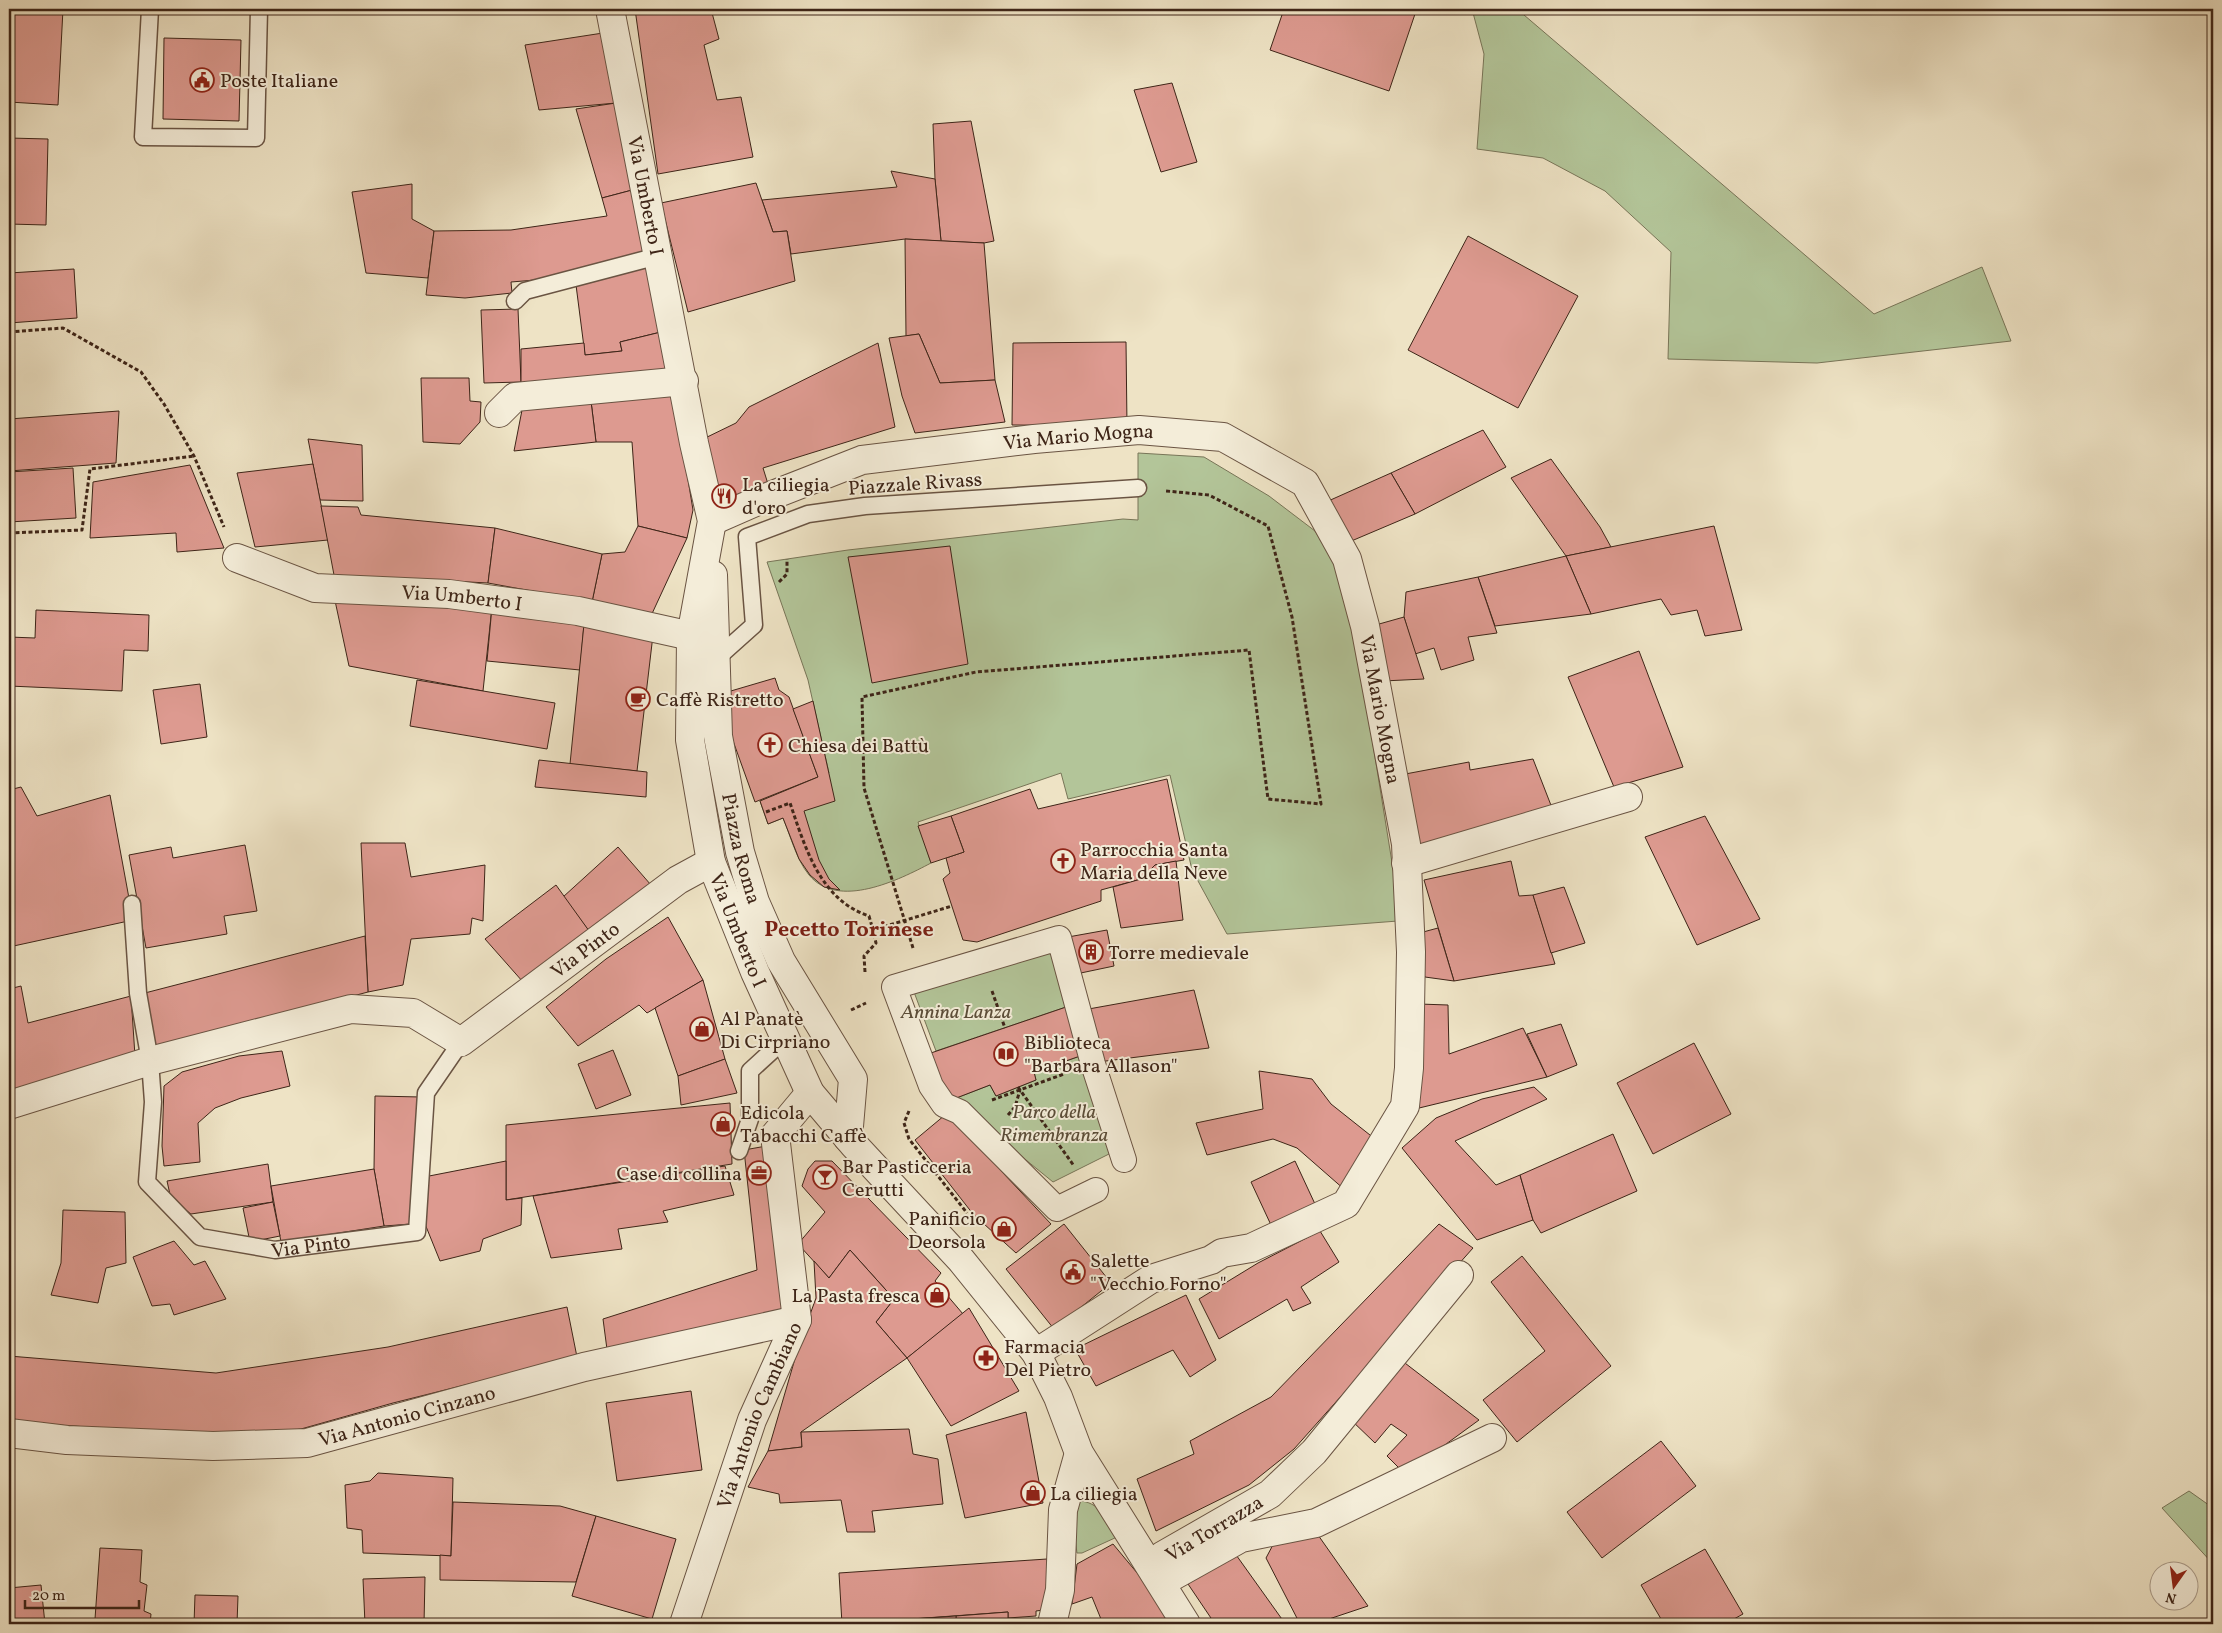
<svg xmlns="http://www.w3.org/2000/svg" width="2222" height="1633" viewBox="0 0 2222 1633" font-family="Vollkorn,serif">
<rect width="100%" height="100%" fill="#eee3c5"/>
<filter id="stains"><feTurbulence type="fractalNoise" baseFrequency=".004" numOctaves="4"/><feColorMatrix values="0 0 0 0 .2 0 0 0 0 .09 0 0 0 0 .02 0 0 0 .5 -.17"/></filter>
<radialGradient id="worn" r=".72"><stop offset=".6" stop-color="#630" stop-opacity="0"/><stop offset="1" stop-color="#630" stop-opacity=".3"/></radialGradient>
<g fill="#b3c599" stroke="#787558">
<path d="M1472 9H1517L1874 314 1982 267 2011 341 1817 363 1668 359 1671 252 1605 191 1543 158 1477 149 1484 54Z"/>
<path d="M1138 453 1204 457 1269 496 1315 531 1342 575 1365 695 1395 881 1398 921 1227 934 1192 870 1170 775 1068 799 1061 773 918 822 931 863C899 880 838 910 809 875 796 859 791 837 783 818L768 824 760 801 829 773 808 680 767 562 848 550 1123 519 1138 520Z"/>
<path d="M1052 948 1072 1005 936 1051 914 992Z"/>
<path d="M1086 1054 1111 1153 1053 1182 967 1112 946 1102 990 1085 996 1096 1036 1080 1034 1072Z"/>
<path d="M2189 1491 2213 1508V1564L2162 1508Z"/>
<path d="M1078 1501C1100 1501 1106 1520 1117 1537L1082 1553H1077L1073 1524Z"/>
</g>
<g fill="#dd9a90" stroke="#3e2518">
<path d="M9 9H63L58 105 9 102Z"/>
<path d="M635 9H711L719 39 704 45 717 100 741 97 753 157 658 174Z"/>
<path d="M1284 9H1400L1415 14 1389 91 1270 50Z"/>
<path d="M603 33 616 103 539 110 525 45Z"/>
<path d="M164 38 241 40 239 121 163 119Z"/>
<path d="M1172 83 1197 162 1161 172 1134 90Z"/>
<path d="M616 103 636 189 602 198 576 109Z"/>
<path d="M971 121 994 241 984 243 941 241 935 179 933 124Z"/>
<path d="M9 138 48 139 46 225 9 224Z"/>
<path d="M891 171 935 179 941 241 905 239 791 254 787 231 773 232 762 200 897 187Z"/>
<path d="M756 183 773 232 787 231 795 281 688 312 661 203Z"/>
<path d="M412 184V219L434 231 428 278 366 273 352 192Z"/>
<path d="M636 189 649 253 548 279 511 282 512 293 465 298 426 295 434 231 511 230 607 216 602 198Z"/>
<path d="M1468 236 1578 296 1518 408 1408 350Z"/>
<path d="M905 239 984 243 995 380 940 383 919 334 906 336Z"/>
<path d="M649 265 661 332 620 342 622 351 585 355 576 285Z"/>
<path d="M74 269 77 318 9 323V273Z"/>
<path d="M518 309 521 382 484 383 481 310Z"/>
<path d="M661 332 668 375 521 391V349L584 343 585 355 622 351 620 342Z"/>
<path d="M919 334 940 383 995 380 1005 422 915 433 902 396 889 338Z"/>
<path d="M1126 342 1127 426 1012 425 1013 343Z"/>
<path d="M878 343 895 427 763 468 768 484 718 509 699 441 736 423 749 407Z"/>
<path d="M421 378H469L470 401 481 402 480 422 460 444 423 442Z"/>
<path d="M673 388 693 510 687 538 638 526 632 442H596L590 393Z"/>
<path d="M590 393 596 442 514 451 523 405Z"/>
<path d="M119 411 116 463 9 471V419Z"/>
<path d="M1483 430 1506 467 1415 514 1391 473Z"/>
<path d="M308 439 362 445 363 501 320 500Z"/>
<path d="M1551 459 1600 527 1611 547 1566 556 1511 478Z"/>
<path d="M313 464 328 540 255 547 237 473Z"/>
<path d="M190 465 224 548 177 552 176 533 90 538 93 482Z"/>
<path d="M73 468 76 518 9 522V472Z"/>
<path d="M1391 473 1415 514 1349 542 1326 502Z"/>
<path d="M321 506 358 507 361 515 495 528 488 583 334 575Z"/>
<path d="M638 526 687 538 650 618 592 602 602 554 625 552Z"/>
<path d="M1714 526 1742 630 1705 636 1697 610 1671 615 1661 599 1591 614 1566 556Z"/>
<path d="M495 528 602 554 592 602 488 583Z"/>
<path d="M950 546 968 664 872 683 848 557Z"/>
<path d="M1566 556 1591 614 1495 626 1478 577Z"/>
<path d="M1478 577 1497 633 1468 637 1474 660 1441 670 1434 648 1415 654 1404 617 1406 592Z"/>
<path d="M334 596 492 607 483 691 349 666Z"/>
<path d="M492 607 584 624 580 670 487 661Z"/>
<path d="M36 610 149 615 148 651 124 650 122 691 9 686V637L35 638Z"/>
<path d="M1404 617 1424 679 1383 681 1372 626Z"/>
<path d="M584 624 653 635 637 771 570 764Z"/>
<path d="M1639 651 1683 767 1614 787 1568 677Z"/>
<path d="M775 678 779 690 789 697 818 777 755 802 723 713 724 693Z"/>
<path d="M417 680 555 703 547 749 410 726Z"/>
<path d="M200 684 207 737 161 744 153 690Z"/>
<path d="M813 701 835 801 804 811 819 860 829 879 840 890 824 887 810 875 799 859 783 818 768 824 760 801 818 777 793 709Z"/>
<path d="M1533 759 1554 813 1416 850 1400 775 1469 762 1470 770Z"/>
<path d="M539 760 647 772 646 797 535 787Z"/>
<path d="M1167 779 1184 860 1155 865 1141 879 1101 890V901L977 942 963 940 943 879 950 873 946 858 964 852 951 816 1030 789 1038 809Z"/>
<path d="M21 787 37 816 110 795 133 920 9 947V790Z"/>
<path d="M951 816 964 852 931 863 918 826Z"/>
<path d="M1705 816 1760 919 1697 945 1645 837Z"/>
<path d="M361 843H405L411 877 485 865 483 921 472 918 470 934 411 939 403 985 368 992Z"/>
<path d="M245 845 257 911 224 916 227 934 146 948 129 855 171 847 173 858Z"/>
<path d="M618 847 651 885 592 935 563 897Z"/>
<path d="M1176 861 1183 920 1121 928 1113 887 1141 879 1155 865Z"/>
<path d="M1511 861 1519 896 1533 895 1555 964 1454 981 1424 880Z"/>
<path d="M556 885 592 935 523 982 485 939Z"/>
<path d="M1564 887 1585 943 1551 953 1533 895Z"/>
<path d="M668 917 703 980 647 1013 639 1005 578 1046 546 1007 606 959Z"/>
<path d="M1438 928 1454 981 1425 977 1412 935Z"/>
<path d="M1107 930 1114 966 1076 974 1068 937Z"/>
<path d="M365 936 368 992 147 1050 141 994Z"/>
<path d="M703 980 725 1059 678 1076 655 1008Z"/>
<path d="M21 986 28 1023 131 996 135 1056 9 1093V989Z"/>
<path d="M1194 990 1209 1048 1098 1062 1083 1010Z"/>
<path d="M1419 1004 1448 1005 1449 1054 1523 1028 1547 1077 1415 1109Z"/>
<path d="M1072 1005 1086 1054 1034 1072 1036 1080 996 1096 990 1085 946 1102 925 1055Z"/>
<path d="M1561 1024 1577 1065 1547 1077 1527 1034Z"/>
<path d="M1694 1043 1731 1114 1653 1154 1617 1083Z"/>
<path d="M613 1050 631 1095 596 1109 578 1064Z"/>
<path d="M282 1051 290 1086 241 1098 215 1108 198 1123 200 1162 164 1166 162 1146 164 1086 182 1072 239 1056Z"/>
<path d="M725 1059 737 1093 681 1105 678 1076Z"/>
<path d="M1259 1071 1312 1079 1331 1104 1375 1139 1345 1190 1297 1148 1273 1139 1207 1155 1196 1123 1263 1109Z"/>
<path d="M1534 1087 1547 1099 1455 1141 1496 1185 1520 1175 1533 1220 1477 1240 1402 1148 1436 1118 1482 1099Z"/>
<path d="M375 1096 421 1097 412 1224 384 1226 374 1169Z"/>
<path d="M730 1103 732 1164 506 1200V1125Z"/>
<path d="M951 1110 1004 1174 1051 1224 1016 1253 973 1214 915 1140Z"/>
<path d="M1613 1134 1637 1191 1541 1233 1533 1220 1520 1175Z"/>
<path d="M772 1145 792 1316 608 1357 603 1319 757 1270 744 1150Z"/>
<path d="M506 1161V1200L522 1198 521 1225 483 1239 480 1251 440 1261 423 1219 424 1177Z"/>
<path d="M815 1161H832L941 1273 935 1281 963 1314 907 1358 876 1322 894 1299 850 1250 829 1278 798 1244 825 1212 802 1186 808 1169Z"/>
<path d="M1295 1161 1315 1204 1271 1225 1251 1182Z"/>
<path d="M268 1164 273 1202 191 1214 171 1199 167 1181Z"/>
<path d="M725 1166 734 1195 663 1211 668 1222 618 1229 622 1249 551 1258 533 1196Z"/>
<path d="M374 1169 384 1226 281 1242 271 1186Z"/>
<path d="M273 1202 280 1236 250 1242 243 1208Z"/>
<path d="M63 1210 125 1212 126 1263 106 1268 98 1303 51 1295 61 1263Z"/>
<path d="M1064 1224 1111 1283 1054 1329 1006 1269Z"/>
<path d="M1439 1224 1473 1248 1294 1449 1249 1485 1156 1531 1137 1479 1194 1454 1190 1441 1271 1397Z"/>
<path d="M1320 1231 1339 1262 1301 1287 1311 1303 1293 1311 1287 1299 1219 1339 1199 1299 1258 1263Z"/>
<path d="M174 1241 194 1265 205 1261 226 1299 174 1315 170 1304 152 1306 133 1257Z"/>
<path d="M850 1250 894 1299 876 1322 907 1358 801 1432 802 1447 768 1451 799 1345 816 1298 814 1261 829 1278Z"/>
<path d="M1522 1256 1611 1366 1517 1442 1483 1400 1545 1351 1491 1282Z"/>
<path d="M1186 1295 1216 1360 1190 1377 1173 1350 1096 1386 1075 1349Z"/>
<path d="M567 1307 577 1357 393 1403 301 1429 247 1437 9 1422V1356L216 1373 388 1347Z"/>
<path d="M969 1308 1019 1391 951 1426 907 1358Z"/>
<path d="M1401 1360 1479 1420 1405 1474 1387 1456 1407 1435 1391 1424 1375 1443 1349 1418Z"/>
<path d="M691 1391 702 1470 617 1481 606 1403Z"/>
<path d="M1026 1412 1043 1503 965 1518 946 1435Z"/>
<path d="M909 1429 913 1454 938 1459 943 1504 872 1511 875 1532H847L841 1500 780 1503 779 1494 748 1487 768 1451 802 1447 801 1432Z"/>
<path d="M1661 1441 1696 1486 1602 1558 1567 1512Z"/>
<path d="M378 1473 453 1478 451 1556 363 1553 362 1530 347 1528 345 1485 370 1481Z"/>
<path d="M453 1502 560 1506 596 1516 576 1582 440 1580V1555L451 1556Z"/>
<path d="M596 1516 676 1539 652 1619 572 1596Z"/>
<path d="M1318 1535 1368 1606 1314 1624H1300L1266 1558 1275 1541Z"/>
<path d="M1113 1544 1163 1604 1177 1624H1103L1092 1597 1072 1604 1077 1564Z"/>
<path d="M100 1548 142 1550 140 1582 147 1585 144 1611 151 1614 150 1624H104L105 1620 95 1619Z"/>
<path d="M1705 1549 1743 1614 1725 1624H1664L1641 1585Z"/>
<path d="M1234 1552 1284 1622 1215 1624 1188 1584Z"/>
<path d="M1047 1559 1051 1609 1036 1611V1616L1008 1618V1612L842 1624 839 1573Z"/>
<path d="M425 1577 424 1624H365L363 1579Z"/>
<path d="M41 1585 45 1624H9V1588Z"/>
<path d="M195 1595 238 1596 237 1624H194Z"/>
<path d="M1008 1612V1624H956V1616Z"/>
<path d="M956 1616V1624H842Z"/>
<path d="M701 1620 723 1624H699Z"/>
</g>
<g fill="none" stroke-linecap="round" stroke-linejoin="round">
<g stroke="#6a5443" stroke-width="19">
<g id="service">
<path d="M150 9 143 137 256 138 259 9"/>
<path d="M515 301 525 291 658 256"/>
<path d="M716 659 754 625 747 537 808 514 865 506 1138 488"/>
<path id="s1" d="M132 904 138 993 150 1061 153 1102 147 1182 200 1237 275 1250 417 1232 426 1093 461 1042"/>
<path d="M739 1151 750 1119V1071L785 1039"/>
</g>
</g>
<g stroke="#6a5443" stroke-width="26">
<path id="pedestrian" d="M1096 1190 1057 1209 960 1112 944 1105 931 1086 894 987 1059 938 1093 1064 1124 1160"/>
</g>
<g stroke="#6a5443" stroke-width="30">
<g id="minor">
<path id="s2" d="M610 9 694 443 712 521 691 636 690 740 711 862 755 972 810 1093 854 1145 961 1260 1036 1353 1058 1397 1079 1453 1186 1624"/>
<path d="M499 413 515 397 684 381"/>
<path id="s3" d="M712 521 760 500 862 460 1034 439 1139 430 1223 437 1305 483 1347 559 1365 626 1406 844 1411 952 1409 1068 1405 1106 1346 1204 1251 1248 1222 1253 1211 1260 1151 1279 1036 1353"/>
<path id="s4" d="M237 558 315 588 449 594 578 611 691 636"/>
<path id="s5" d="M713 575 718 736 740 852 755 902 781 961 853 1079 848 1138"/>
<path d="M1406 863 1628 797"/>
<path id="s6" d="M9 1105 150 1061 351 1009 413 1013 461 1042 678 880 711 862"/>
<path d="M1459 1275 1314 1452 1270 1494 1162 1556 1154 1572 1173 1576 1241 1538 1316 1523 1492 1438"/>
<path id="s7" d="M9 1433 67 1440 213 1446 307 1443 584 1367 797 1320"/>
<path id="s8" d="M684 1624 752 1420 797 1320 775 1135 810 1093"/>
<path d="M1052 1624 1060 1590 1063 1510 1079 1453"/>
</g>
</g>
<g stroke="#3e2518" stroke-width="3" stroke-dasharray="4 2.5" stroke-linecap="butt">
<path d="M9 332 63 328 141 372 164 404 194 456 224 527"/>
<path d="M9 533 82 530 90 469 194 456"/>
<path d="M779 582 787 574V559"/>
<path d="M766 812 790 803C805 847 820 900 869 916L873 930"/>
<path d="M913 948 864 788 862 697 976 672 1249 650 1268 799 1321 804 1292 617 1268 526 1209 495 1166 491"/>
<path d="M865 972 864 956 876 943 873 930 952 906"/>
<path d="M992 991 1005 1028"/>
<path d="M851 1010 866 1003"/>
<path d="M1018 1087 1074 1166"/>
<path d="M992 1100 1064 1074"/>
<path d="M909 1111 904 1123 909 1139 967 1213"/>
<path d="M1008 1115 1015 1107 1020 1090"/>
</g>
<use href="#service" stroke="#f4edd9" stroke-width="16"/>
<use href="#pedestrian" stroke="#f4edd9" stroke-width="24"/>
<use href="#minor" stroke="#f4edd9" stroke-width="28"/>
</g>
<defs>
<g id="civic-ring" transform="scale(1.25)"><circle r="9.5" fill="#f4edd9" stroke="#8f2418" stroke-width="1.5"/><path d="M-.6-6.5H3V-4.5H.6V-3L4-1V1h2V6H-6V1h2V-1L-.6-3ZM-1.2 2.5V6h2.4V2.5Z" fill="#8f2418"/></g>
<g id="restaurant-ring" transform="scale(1.25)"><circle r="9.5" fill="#f4edd9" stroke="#8f2418" stroke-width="1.5"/><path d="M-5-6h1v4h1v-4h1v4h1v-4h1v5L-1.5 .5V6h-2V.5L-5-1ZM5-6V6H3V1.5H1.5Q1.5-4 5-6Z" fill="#8f2418"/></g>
<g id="cafe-ring" transform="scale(1.25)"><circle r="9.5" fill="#f4edd9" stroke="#8f2418" stroke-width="1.5"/><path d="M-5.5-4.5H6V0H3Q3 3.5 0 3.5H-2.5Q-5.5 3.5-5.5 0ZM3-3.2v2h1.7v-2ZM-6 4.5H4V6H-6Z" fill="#8f2418"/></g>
<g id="church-ring" transform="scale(1.25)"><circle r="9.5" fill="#f4edd9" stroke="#8f2418" stroke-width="1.5"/><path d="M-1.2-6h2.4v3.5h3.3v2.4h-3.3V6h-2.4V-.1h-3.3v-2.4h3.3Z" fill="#8f2418"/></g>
<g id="building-ring" transform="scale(1.25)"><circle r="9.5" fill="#f4edd9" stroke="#8f2418" stroke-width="1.5"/><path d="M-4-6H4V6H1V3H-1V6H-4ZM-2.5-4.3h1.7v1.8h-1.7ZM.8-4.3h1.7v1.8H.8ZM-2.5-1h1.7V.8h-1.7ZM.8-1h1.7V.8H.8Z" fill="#8f2418"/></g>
<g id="shop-ring" transform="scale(1.25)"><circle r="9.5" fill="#f4edd9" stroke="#8f2418" stroke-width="1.5"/><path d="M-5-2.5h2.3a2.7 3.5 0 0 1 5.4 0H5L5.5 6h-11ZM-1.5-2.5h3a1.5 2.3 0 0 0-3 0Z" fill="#8f2418"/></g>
<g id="library-ring" transform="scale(1.25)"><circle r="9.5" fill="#f4edd9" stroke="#8f2418" stroke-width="1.5"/><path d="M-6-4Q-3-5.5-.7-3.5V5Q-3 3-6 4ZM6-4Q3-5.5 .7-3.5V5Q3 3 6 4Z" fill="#8f2418"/></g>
<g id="office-ring" transform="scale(1.25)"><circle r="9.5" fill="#f4edd9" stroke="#8f2418" stroke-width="1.5"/><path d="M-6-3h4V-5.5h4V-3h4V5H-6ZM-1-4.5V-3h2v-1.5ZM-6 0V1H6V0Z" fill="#8f2418"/></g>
<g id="bar-ring" transform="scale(1.25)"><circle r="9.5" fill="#f4edd9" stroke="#8f2418" stroke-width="1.5"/><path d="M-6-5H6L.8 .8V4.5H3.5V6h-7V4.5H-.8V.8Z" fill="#8f2418"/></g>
<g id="pharmacy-ring" transform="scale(1.25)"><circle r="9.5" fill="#f4edd9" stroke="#8f2418" stroke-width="1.5"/><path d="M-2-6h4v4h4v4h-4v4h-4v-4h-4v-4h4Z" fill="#8f2418"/></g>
</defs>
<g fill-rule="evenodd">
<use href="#civic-ring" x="202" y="80"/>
<use href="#restaurant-ring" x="724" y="496"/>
<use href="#cafe-ring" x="638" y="699"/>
<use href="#church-ring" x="770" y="745"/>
<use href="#church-ring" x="1063" y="861"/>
<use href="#building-ring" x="1091" y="952"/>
<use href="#shop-ring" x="702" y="1029"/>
<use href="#library-ring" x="1006" y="1054"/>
<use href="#shop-ring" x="723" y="1124"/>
<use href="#office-ring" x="759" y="1173"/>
<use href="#bar-ring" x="825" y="1177"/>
<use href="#shop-ring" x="1004" y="1229"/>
<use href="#civic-ring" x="1073" y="1272"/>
<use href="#shop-ring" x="937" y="1295"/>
<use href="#pharmacy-ring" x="986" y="1358"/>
<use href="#shop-ring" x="1033" y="1493"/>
</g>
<g text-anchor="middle" stroke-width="4" stroke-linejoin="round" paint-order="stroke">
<g font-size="20" fill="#3e2518" stroke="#f4edd9" text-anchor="start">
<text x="220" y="87">Poste Italiane</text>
<text x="742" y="491">La ciliegia<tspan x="742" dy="23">d'oro</tspan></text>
<text x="656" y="706">Caffè Ristretto</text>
<text x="788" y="752">Chiesa dei Battù</text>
<text x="1080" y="856">Parrocchia Santa<tspan x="1080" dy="23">Maria della Neve</tspan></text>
<text x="1108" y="959">Torre medievale</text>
<text x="720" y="1025">Al Panatè<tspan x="720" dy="23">Di Cirpriano</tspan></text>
<text x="1024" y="1049">Biblioteca<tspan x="1024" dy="23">"Barbara Allason"</tspan></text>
<text x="740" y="1119">Edicola<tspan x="740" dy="23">Tabacchi Caffè</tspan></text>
<text x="842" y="1173">Bar Pasticceria<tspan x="842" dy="23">Cerutti</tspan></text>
<text x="742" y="1180" text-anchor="end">Case di collina</text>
<text x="986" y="1225" text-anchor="end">Panificio<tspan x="986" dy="23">Deorsola</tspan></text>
<text x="1090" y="1267">Salette<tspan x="1090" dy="23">"Vecchio Forno"</tspan></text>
<text x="920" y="1302" text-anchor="end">La Pasta fresca</text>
<text x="1004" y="1353">Farmacia<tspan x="1004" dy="23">Del Pietro</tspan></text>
<text x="1050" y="1500">La ciliegia</text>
</g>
<g font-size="20" fill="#3e2518" stroke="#f4edd9">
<text dy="7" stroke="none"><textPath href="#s2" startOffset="190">Via Umberto I</textPath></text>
<text dy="7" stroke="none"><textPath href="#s3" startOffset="380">Via Mario Mogna</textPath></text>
<text transform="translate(915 483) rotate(-4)" y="7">Piazzale Rivass</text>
<text dy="7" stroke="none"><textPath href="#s4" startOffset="231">Via Umberto I</textPath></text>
<text dy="7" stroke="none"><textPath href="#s3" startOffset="860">Via Mario Mogna</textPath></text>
<text dy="7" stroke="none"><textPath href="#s5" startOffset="276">Piazza Roma</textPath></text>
<text dy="7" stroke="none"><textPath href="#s2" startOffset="940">Via Umberto I</textPath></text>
<text dy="7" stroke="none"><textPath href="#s6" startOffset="628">Via Pinto</textPath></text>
<text dy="7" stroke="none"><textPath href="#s1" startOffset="468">Via Pinto</textPath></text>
<text dy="7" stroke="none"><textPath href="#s8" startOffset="222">Via Antonio Cambiano</textPath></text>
<text dy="7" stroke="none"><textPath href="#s7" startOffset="402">Via Antonio Cinzano</textPath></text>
<text transform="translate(1214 1528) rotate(-31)" y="7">Via Torrazza</text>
</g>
<g font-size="20" font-style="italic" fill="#5b4d38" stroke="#f4edd9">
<text x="956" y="1018">Annina Lanza</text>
<text x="1054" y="1118">Parco della<tspan x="1054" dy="23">Rimembranza</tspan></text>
</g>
<g font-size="22" font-weight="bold" fill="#7a1f14" stroke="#f4edd9">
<text x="849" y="936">Pecetto Torinese</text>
</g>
</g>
<rect width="2222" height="1633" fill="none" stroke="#eee3c5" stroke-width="30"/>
<rect x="10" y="10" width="2202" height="1613" fill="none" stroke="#3e2518" stroke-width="2.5"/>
<rect x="15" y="15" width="2192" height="1603" fill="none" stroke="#3e2518"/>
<g transform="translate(2174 1586) rotate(194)"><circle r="24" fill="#f4edd9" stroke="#ab9d8c"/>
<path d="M0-4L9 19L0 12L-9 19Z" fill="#8f2418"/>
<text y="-8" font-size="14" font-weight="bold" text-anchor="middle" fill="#3e2518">N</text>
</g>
<path d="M25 1600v8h114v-8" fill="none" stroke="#3e2518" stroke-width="2.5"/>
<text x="32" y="1600" font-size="15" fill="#3e2518" stroke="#f4edd9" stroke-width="4" paint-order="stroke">20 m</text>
<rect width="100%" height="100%" filter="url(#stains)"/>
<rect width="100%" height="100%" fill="url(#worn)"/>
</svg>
